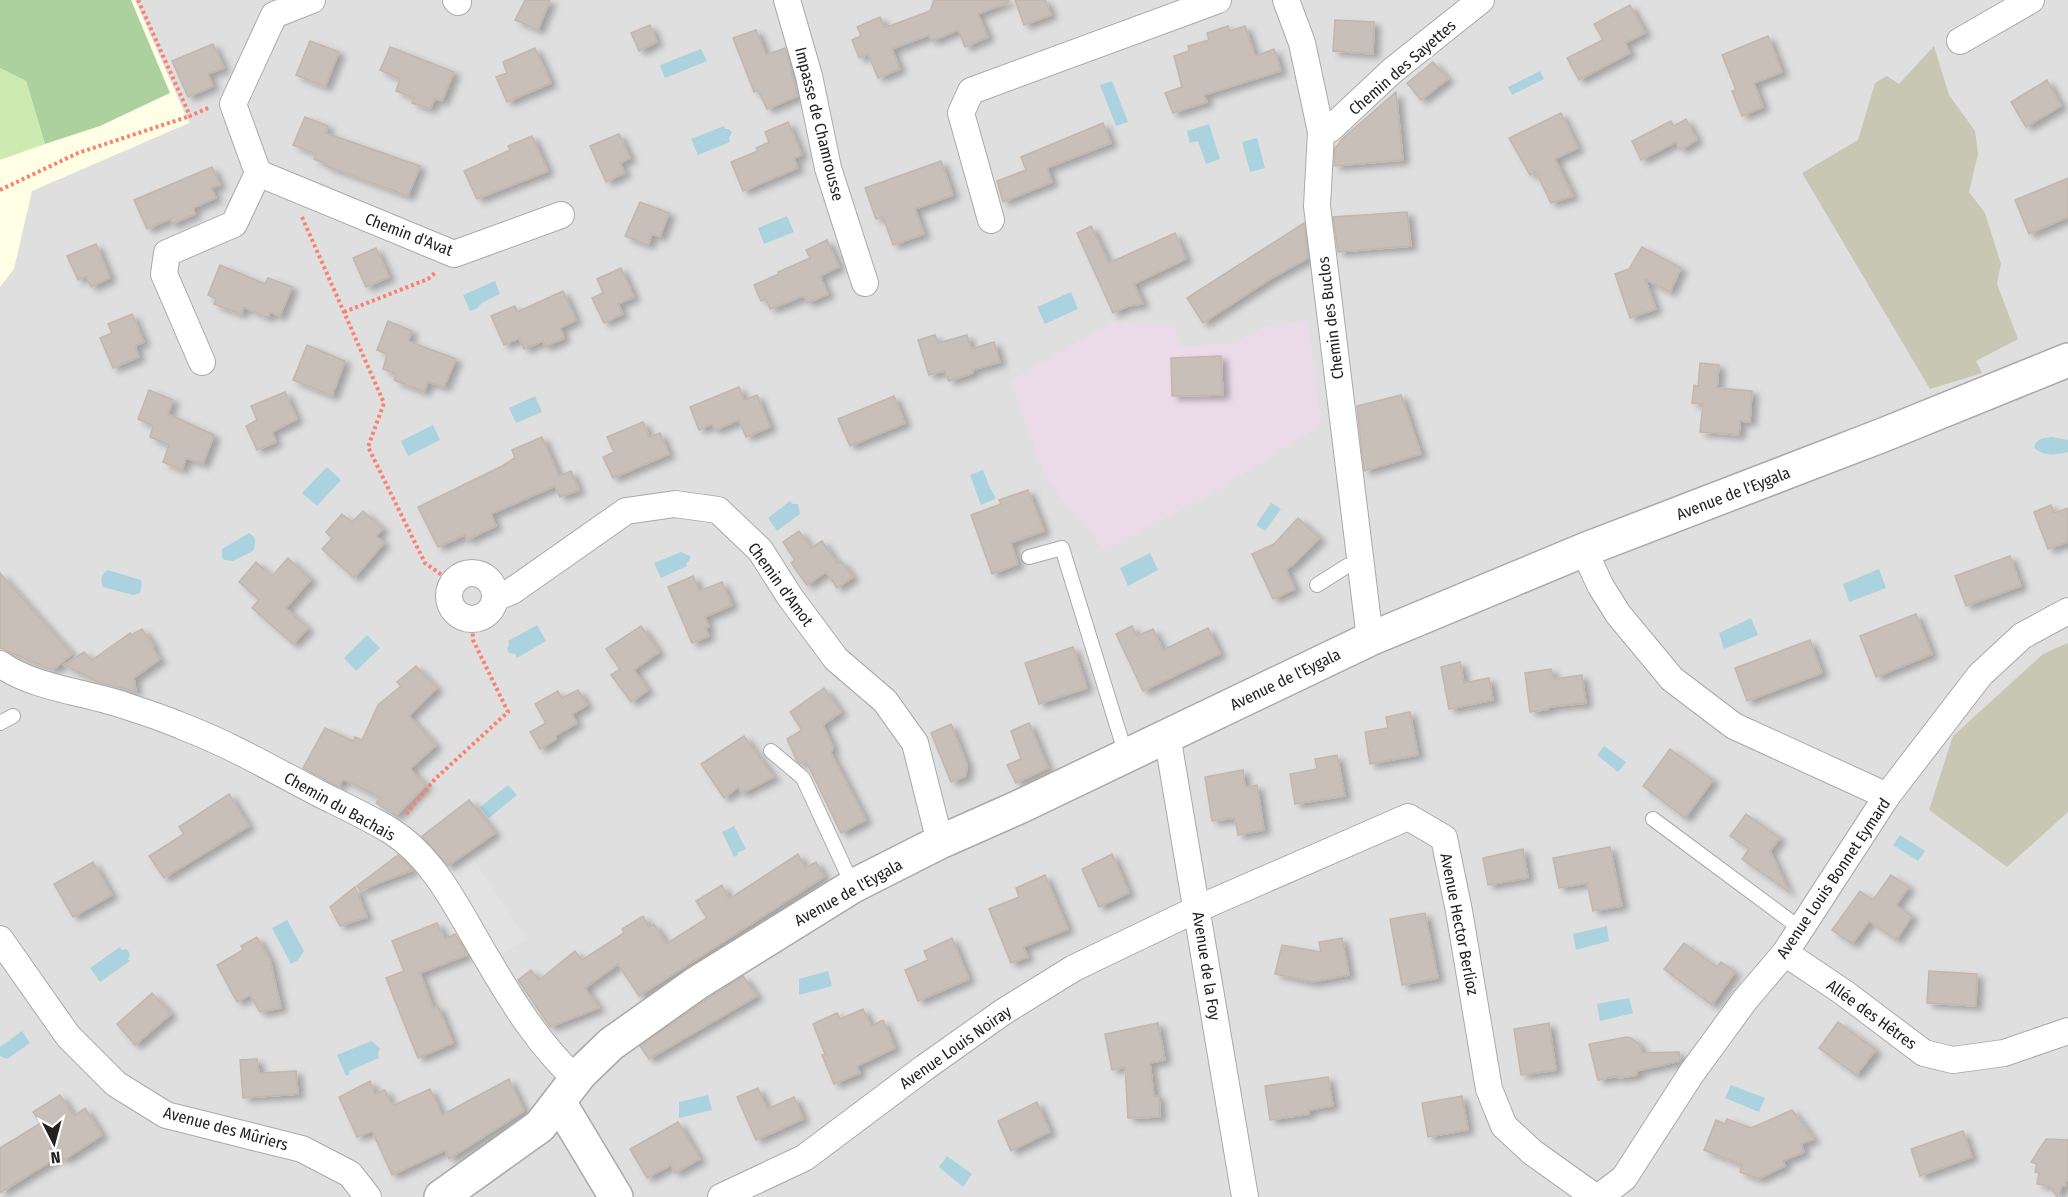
<svg xmlns="http://www.w3.org/2000/svg" width="2068" height="1197" viewBox="0 0 2068 1197" font-family="'Fira Sans Condensed',sans-serif">
<defs>
<filter id="shadow"><feDropShadow dx="6" dy="4" stdDeviation="3" flood-color="#0004"/></filter>
</defs>
<rect width="100%" height="100%" fill="#f2efe9"/>
<rect fill="#e0dfdf" x="0" y="0" width="2068" height="1197"/>
<path fill="#ebdbe8" d="M1308 320 1321 425 1213 493 1104 550 1046 479 1011 380 1112 322 1175 326 1181 347 1233 343 1266 326Z"/>
<path fill="#ffffe5" d="M0 0H135L189 123 32 191 14 269 0 287Z"/>
<g fill="#c7c7b4">
<path d="M1934 46 1949 95 1975 131 1978 154 1969 192 1985 213 2001 264 1997 284 2018 339 1976 361 1982 373 1930 389 1802 173 1858 140 1875 83 1887 76 1899 84Z"/>
<path d="M2068 643V812L2007 867 1929 810 1953 736 2043 654Z"/>
</g>
<path fill="#cdebb0" d="M0 68 26 81 45 144 0 160Z"/>
<path fill="#add19e" d="M0 0H131L170 93 100 126 45 144 26 81 0 68Z"/>
<path fill="#e2e2e2" d="M471 855 527 940 500 955 448 871Z"/>
<g fill="#aad3df">
<path d="M701 49 707 61 665 78 660 65Z"/>
<path d="M1540 71 1544 79 1512 95 1508 87Z"/>
<path d="M1112 81 1128 122 1116 126 1100 85Z"/>
<path d="M1209 124 1220 159 1206 164 1198 141 1190 143 1187 131Z"/>
<path d="M724 126 725 129H729L732 132 729 138 730 142 698 155 691 139Z"/>
<path d="M1257 138 1265 168 1250 172 1242 142Z"/>
<path d="M787 216 794 232 764 244 758 228Z"/>
<path d="M495 281 500 294 483 302 476 309 470 311 463 295Z"/>
<path d="M1071 292 1078 309 1045 324 1037 307Z"/>
<path d="M535 396 542 412 516 423 509 408Z"/>
<path d="M433 425 440 440 408 456 401 441Z"/>
<path d="M2052 437 2068 440V452C2057 455 2042 457 2034 447 2037 438 2043 438 2052 437Z"/>
<path d="M327 467 341 480 317 506 302 493Z"/>
<path d="M983 470 990 488 995 496V499L981 505 970 475Z"/>
<path d="M790 501 793 504H798L800 514 777 531 768 518Z"/>
<path d="M1271 503 1281 509 1265 531 1256 525Z"/>
<path d="M249 533C257 537 256 544 253 551L233 561 224 560 222 557V549Z"/>
<path d="M681 552 690 556V560L686 563 687 566 661 578 654 563Z"/>
<path d="M1150 553 1158 570 1128 586 1120 568Z"/>
<path d="M1879 569 1886 588 1849 602 1843 584Z"/>
<path d="M108 570 141 580 142 584 140 593 133 595 103 587C100 579 101 574 108 570Z"/>
<path d="M1751 618 1758 635 1724 649 1719 633Z"/>
<path d="M537 625 546 641 517 658 515 654 509 653 507 649 509 644 508 641Z"/>
<path d="M367 635 380 648 356 671 344 658Z"/>
<path d="M1604 746 1626 762 1618 772 1597 755Z"/>
<path d="M508 785 517 795 489 818 480 807Z"/>
<path d="M734 826 746 849 737 853 738 855 734 857 722 832Z"/>
<path d="M1900 835 1925 851 1918 861 1893 845Z"/>
<path d="M287 920 304 951 298 960 291 964 272 928Z"/>
<path d="M1607 926 1609 941 1576 950 1573 934Z"/>
<path d="M120 947 122 950 126 949 129 952 130 956 128 959 130 961 100 982 90 968Z"/>
<path d="M828 971 832 986 799 995V979Z"/>
<path d="M1629 998 1633 1013 1600 1021 1597 1004Z"/>
<path d="M22 1031 30 1043 7 1059 0 1056V1047Z"/>
<path d="M371 1041 380 1048 378 1054 379 1058 349 1071 350 1074 346 1076 337 1055Z"/>
<path d="M1731 1085 1765 1098 1759 1112 1725 1098Z"/>
<path d="M708 1095 712 1110 679 1118V1102Z"/>
<path d="M947 1156 972 1174 963 1187 939 1167Z"/>
</g>
<g fill="#c7bfb8" stroke="#c4b6ab" stroke-width="1.5" filter="url(#shadow)">
<path d="M525 0H550L538 30 515 20Z"/>
<path d="M934 0H1009V2L978 14 988 37 965 47 958 30 932 41 929 35 892 49 900 69 878 78 868 54 859 58 852 40 861 36 857 27 880 17 884 27 892 25 930 11Z"/>
<path d="M1015 0H1045L1051 15 1024 25Z"/>
<path d="M1630 5 1645 33 1625 43 1630 53 1579 80 1567 58 1603 40 1594 24Z"/>
<path d="M1335 20 1374 22 1373 54 1333 51Z"/>
<path d="M650 25 657 42 639 51 631 33Z"/>
<path d="M1228 26 1230 31 1245 26 1255 56 1274 49 1281 71 1204 95 1207 102 1173 113 1165 93 1182 87 1174 56 1189 51 1188 46 1209 40 1207 33Z"/>
<path d="M756 30 766 55 785 48 798 96 767 109 758 90 754 92 733 38Z"/>
<path d="M1768 36 1782 72 1754 83 1763 107 1742 116 1732 91 1736 90 1722 55Z"/>
<path d="M310 41 339 52 325 87 296 75Z"/>
<path d="M213 44 224 68 208 74 213 86 188 97 172 61Z"/>
<path d="M390 47 454 72 442 101 435 99 430 109 412 103 414 98 396 91 400 79 380 70Z"/>
<path d="M535 48 551 83 507 102 496 77 507 73 503 62Z"/>
<path d="M1433 62 1448 79 1421 100 1407 83Z"/>
<path d="M2047 80 2061 106 2026 127 2011 102Z"/>
<path d="M1396 92 1403 160 1334 166 1335 148 1343 138Z"/>
<path d="M1561 113 1578 148 1555 159 1573 196 1551 203 1536 172 1530 175 1509 138Z"/>
<path d="M305 117 328 126 326 133 420 166 408 196 326 166V164L314 159 316 154 293 145Z"/>
<path d="M1686 119 1697 140 1680 150 1676 142 1641 160 1632 141 1671 121 1674 126Z"/>
<path d="M788 122 802 155 794 158 798 168 743 191 731 162 758 151 756 148 769 142 765 132Z"/>
<path d="M1103 123 1111 143 1047 168 1052 182 1003 202 997 181 1026 170 1021 157Z"/>
<path d="M619 134 630 158 620 163 625 173 606 182 590 146Z"/>
<path d="M532 136 548 171 477 199 464 171 510 150 508 146Z"/>
<path d="M941 161 953 195 915 209 924 234 893 245 883 217 876 219 865 188Z"/>
<path d="M212 167 220 185 211 188 216 198 193 208 195 214 172 224 170 219 147 229 134 200Z"/>
<path d="M2068 178V217L2029 234 2015 200Z"/>
<path d="M640 202 669 213 660 237 652 234 648 245 625 236Z"/>
<path d="M1407 212 1411 246 1338 252 1333 217Z"/>
<path d="M1304 223 1308 258 1270 279 1203 323 1187 298Z"/>
<path d="M1091 226 1109 263 1175 233 1186 259 1134 284 1143 304 1128 306 1113 313 1077 233Z"/>
<path d="M827 240 839 267 820 276 828 294 807 303 804 296 770 309 766 299 761 301 754 285 779 274 778 272 810 258 806 250Z"/>
<path d="M96 244 110 278 91 287 86 276 78 280 67 256Z"/>
<path d="M1642 247 1681 268 1670 292 1645 279 1656 309 1630 318 1615 274 1629 269Z"/>
<path d="M376 248 389 277 366 287 353 258Z"/>
<path d="M220 265 265 284 268 278 292 287 280 316 270 312 268 318 244 307 241 314 214 304 216 299 208 295Z"/>
<path d="M621 268 634 297 618 304 623 314 604 323 592 298 603 293 597 279Z"/>
<path d="M563 291 576 320 560 328 564 338 545 347 543 341 524 349 519 338 504 345 491 316 515 306 517 312Z"/>
<path d="M132 314 144 342 135 346 139 357 113 368 100 338 112 333 108 324Z"/>
<path d="M388 321 412 331 408 341 456 359 444 387 428 382 424 392 394 380 396 374 383 369 387 354 377 350Z"/>
<path d="M935 335 938 343 967 335 971 349 994 342 1000 362 972 370 973 373 949 381 945 371 929 375 918 340Z"/>
<path d="M307 345 345 361 332 396 293 380Z"/>
<path d="M1221 356 1223 395 1172 396 1171 358Z"/>
<path d="M1700 363 1719 365 1717 388 1752 391 1750 422 1740 421 1739 435 1700 432 1703 404 1692 403 1694 385 1698 386Z"/>
<path d="M739 387 744 400 757 395 770 427 746 437 739 420 715 430 712 424 699 430 690 407Z"/>
<path d="M149 390 173 400 168 414 214 435 203 464 186 458 182 470 163 462 169 445 150 437 153 426 138 419Z"/>
<path d="M285 392 297 419 272 432 276 442 257 450 246 426 257 420 251 406Z"/>
<path d="M1401 395 1421 454 1364 471 1357 406Z"/>
<path d="M894 396 905 423 850 446 838 419Z"/>
<path d="M643 422 649 437 660 433 669 454 613 478 603 457 614 452 607 437Z"/>
<path d="M542 437 559 476 571 471 579 490 560 497 555 486 491 514 496 526 467 540 465 535 438 547 418 507 502 466 515 458 512 450Z"/>
<path d="M1028 490 1044 531 1011 543 1018 564 992 574 971 515 1001 504 999 500Z"/>
<path d="M2051 505 2054 513 2068 508V542L2048 549 2034 512Z"/>
<path d="M363 511 383 529 376 536 384 543 354 578 322 549 332 538 326 532 342 514 352 522Z"/>
<path d="M1298 518 1320 538 1293 565 1286 569 1295 589 1273 599 1252 554 1274 544Z"/>
<path d="M799 531 811 548 822 541 837 563 841 561 853 577 837 588 826 572 807 585 791 563 795 560 783 542Z"/>
<path d="M2010 556 2021 586 1966 606 1955 576Z"/>
<path d="M288 558 311 579 286 608 308 628 293 644 252 608 259 600 239 582 256 562 272 576Z"/>
<path d="M0 573 72 654 53 670 0 648Z"/>
<path d="M693 576 699 591 722 582 732 605 705 617 709 627 705 628 709 636 692 643 668 587Z"/>
<path d="M1916 614 1932 654 1876 677 1860 636Z"/>
<path d="M641 626 659 652 634 670 648 690 631 702 611 675 620 669 606 649Z"/>
<path d="M1132 626 1137 636 1153 629 1163 650 1208 628 1220 654 1143 691 1116 634Z"/>
<path d="M142 629 154 646 152 648 160 659 134 678 136 692 98 682 64 665 84 652 92 660 130 633 131 635Z"/>
<path d="M1810 640 1822 673 1747 701 1735 668Z"/>
<path d="M1073 647 1087 688 1039 704 1025 663Z"/>
<path d="M1460 662 1464 683 1489 678 1493 700 1449 709 1441 667Z"/>
<path d="M416 666 437 688 409 716 436 745 410 769 426 785 396 816 376 803 381 798 343 779 339 787 303 768 325 728 353 741 355 737 362 740 378 705 401 686 397 682Z"/>
<path d="M1551 669 1554 679 1582 675 1586 703 1549 707V709L1530 712 1525 673Z"/>
<path d="M824 688 841 712 823 725 833 747 831 753 866 820 841 833 806 761 800 764 797 761 787 739 802 730 790 712Z"/>
<path d="M578 690 587 705 572 714 577 723 555 736 556 739 540 749 530 732 546 723 535 704 558 691 562 698Z"/>
<path d="M1410 712 1418 755 1370 764 1365 732 1388 728 1386 717Z"/>
<path d="M1029 723 1048 768 1016 783 1007 765 1021 759 1011 731Z"/>
<path d="M951 724 967 764 966 776 951 782 931 733Z"/>
<path d="M744 736 774 777 742 793 738 787 724 798 701 764Z"/>
<path d="M1670 749 1713 780 1685 818 1643 786Z"/>
<path d="M1337 755 1345 796 1295 804 1290 774 1317 769 1315 759Z"/>
<path d="M1243 770 1245 787 1257 785 1264 830 1238 835 1235 818 1212 821 1205 777Z"/>
<path d="M229 794 249 826 164 878 149 856 184 834 179 827Z"/>
<path d="M469 800 495 833 448 866 422 836Z"/>
<path d="M1746 814 1780 838 1770 851 1789 892 1742 859 1749 849 1730 836Z"/>
<path d="M1610 847 1622 906 1593 911 1587 883 1559 888 1553 858Z"/>
<path d="M1523 849 1528 878 1488 885 1483 858Z"/>
<path d="M798 854 805 868 816 862 824 877 639 996 618 964 585 988 599 1008 550 1027 518 980 531 970 539 980 575 951 582 960 624 933 622 929 643 916 649 927 654 924 666 944 707 918 696 901 722 885 729 899Z"/>
<path d="M1112 854 1129 893 1099 907 1082 869Z"/>
<path d="M398 855 413 870 360 890 357 886Z"/>
<path d="M93 862 112 895 73 917 54 884Z"/>
<path d="M1045 875 1068 929 1023 947 1028 957 1011 963 989 909 1019 897 1016 888Z"/>
<path d="M1891 875 1909 887 1896 905 1912 916 1896 940 1869 921 1852 944 1832 930 1860 891 1873 900Z"/>
<path d="M355 887 367 917 340 926 330 907Z"/>
<path d="M1425 913 1438 978 1402 985 1390 919Z"/>
<path d="M437 923 445 939 455 934 467 955 420 973 433 1008 438 1006 453 1043 418 1058 386 978 404 971 392 941Z"/>
<path d="M257 937 270 960 281 1008 260 1012 250 995 237 1002 217 965 243 950 241 946Z"/>
<path d="M952 938 969 979 918 1001 905 970 928 960 924 951Z"/>
<path d="M1342 938 1349 975 1312 982 1275 974 1282 945 1321 952 1319 942Z"/>
<path d="M1684 943 1717 967 1721 962 1735 972 1712 1005 1664 969Z"/>
<path d="M1929 971 1977 974 1976 1006 1927 1003Z"/>
<path d="M743 976 757 996 649 1059 640 1046 707 999Z"/>
<path d="M152 993 171 1014 135 1045 117 1024Z"/>
<path d="M863 1009 871 1026 883 1020 895 1048 857 1066 860 1073 834 1084 822 1055 825 1054 813 1024 837 1013 840 1019Z"/>
<path d="M1838 1022 1876 1050 1856 1075 1819 1048Z"/>
<path d="M1158 1023 1165 1060 1150 1063 1154 1096H1159L1160 1117 1128 1118 1125 1067 1112 1070 1105 1034Z"/>
<path d="M1549 1023 1556 1070 1521 1075 1514 1029Z"/>
<path d="M1627 1037 1631 1038 1639 1044 1642 1053 1679 1052 1680 1061 1637 1071V1075L1618 1078V1076L1598 1080 1589 1044Z"/>
<path d="M257 1059 259 1073 296 1071 298 1094 243 1098 240 1060Z"/>
<path d="M1328 1077 1333 1106 1309 1110V1114L1270 1120 1265 1086Z"/>
<path d="M509 1079 524 1111 449 1159 445 1150 392 1175 372 1131 357 1137 339 1097 370 1081 375 1094 385 1090 391 1104 393 1103 394 1105 430 1089 442 1115Z"/>
<path d="M758 1088 767 1109 794 1097 803 1119 756 1140 737 1097Z"/>
<path d="M60 1095 74 1116 85 1108 102 1135 64 1160 61 1155 0 1193V1148L41 1123 33 1112Z"/>
<path d="M1462 1096 1468 1130 1428 1137 1422 1103Z"/>
<path d="M1037 1102 1050 1132 1011 1151 998 1121Z"/>
<path d="M1792 1110 1814 1139 1801 1144 1804 1152 1783 1161 1785 1166 1758 1179 1740 1172 1742 1165 1704 1150 1716 1120 1725 1124 1727 1119 1751 1128Z"/>
<path d="M678 1122 700 1159 675 1173 671 1165 647 1178 630 1149Z"/>
<path d="M1963 1131 1972 1157 1920 1176 1911 1149Z"/>
<path d="M2046 1139 2068 1140V1180L2066 1181V1186H2062L2057 1197 2050 1186 2037 1184 2039 1173 2035 1172 2037 1164 2031 1162Z"/>
</g>
<g fill="none" stroke-linecap="round" stroke-linejoin="round">
<g stroke="#a9a9a9" stroke-width="16">
<g id="service">
<path d="M1029 557 1062 548 1126 755"/>
<path d="M1317 585 1347 566 1360 564"/>
<path d="M0 723 13 716"/>
<path d="M771 751 803 778 853 886"/>
<path d="M1653 819 1801 929"/>
</g>
</g>
<g stroke="#a9a9a9" stroke-width="28">
<g id="minor">
<path d="M312 0 274 15 233 104 258 173 454 254 561 215"/>
<path d="M456 0 458 2"/>
<path d="M787 0 809 76 828 168 865 283"/>
<path d="M1286 0 1302 43 1321 132 1317 206 1370 639"/>
<path d="M1960 41 2031 0"/>
<path d="M1321 132 1330 129 1392 71 1481 0"/>
<path d="M991 220 961 113 971 91 1218 0"/>
<path d="M202 362 164 274 167 253 234 224 258 173"/>
<path d="M1584 550 1600 585 1618 614 1672 679 1734 726 1887 796"/>
<circle cx="472" cy="596" r="23"/>
<path d="M495 598 512 591 626 511 675 504 718 510 760 550 790 597 836 659 885 701 915 743 940 842"/>
<path d="M0 664C35 689 88 692 129 707 147 713 166 719 184 727 231 745 274 770 318 793 342 805 368 817 391 831 437 860 461 916 488 960 513 1003 540 1046 577 1080"/>
<path d="M1167 735 1245 1197"/>
<path d="M0 939 68 1036 116 1084 166 1115 302 1149 350 1174 368 1197"/>
<path d="M1785 953 1843 992 1924 1053 1953 1060 2004 1053 2068 1031"/>
<path d="M721 1197 804 1158 924 1068 1003 1012 1074 968 1197 909 1408 817 1444 838 1459 911 1489 1089 1504 1126 1532 1152 1595 1197"/>
<path d="M1599 1197 1624 1178 1691 1074 1745 1000 1785 953 1887 796 1980 675 2022 636 2068 611"/>
</g>
</g>
<g stroke="#a9a9a9" stroke-width="36">
<g id="tertiary">
<path d="M559 1102 616 1197"/>
<path d="M441 1197 540 1126 580 1074 611 1044 697 983 853 886 940 842 1019 807 1370 639 1584 550 1883 435 2068 360"/>
</g>
</g>
<g stroke="#fa8072" stroke-width="4" stroke-dasharray="3 3" stroke-linecap="butt">
<path d="M138 0 190 116 210 107"/>
<path d="M0 190 78 153 190 116"/>
<path d="M302 217 384 403 368 447 425 563 453 583"/>
<path d="M344 312 428 279 436 272"/>
<path d="M406 814 435 779 508 712 473 640 472 619"/>
</g>
<use href="#service" stroke="#fff" stroke-width="14"/>
<use href="#minor" stroke="#fff" stroke-width="26"/>
<use href="#tertiary" stroke="#fff" stroke-width="33"/>
</g>
<g text-anchor="middle" stroke-width="5" stroke-linejoin="round" paint-order="stroke">
<g font-size="16" fill="#222" stroke="#fff">
<text transform="translate(1402 67) rotate(-41)" y="6">Chemin des Sayettes</text>
<text transform="translate(820 124) rotate(76)" y="6">Impasse de Chamrousse</text>
<text transform="translate(409 234) rotate(21)" y="6">Chemin d'Avat</text>
<text transform="translate(1330 318) rotate(-97)" y="6">Chemin des Buclos</text>
<text transform="translate(1733 493) rotate(-21)" y="6">Avenue de l'Eygala</text>
<text transform="translate(781 584) rotate(54)" y="6">Chemin d'Amot</text>
<text transform="translate(1285 679) rotate(-26)" y="6">Avenue de l'Eygala</text>
<text transform="translate(340 806) rotate(29)" y="6">Chemin du Bachais</text>
<text transform="translate(1833 878) rotate(-56)" y="6">Avenue Louis Bonnet Eymard</text>
<text transform="translate(848 892) rotate(-29)" y="6">Avenue de l'Eygala</text>
<text transform="translate(1460 924) rotate(79)" y="6">Avenue Hector Berlioz</text>
<text transform="translate(1207 966) rotate(81)" y="6">Avenue de la Foy</text>
<text transform="translate(1872 1014) rotate(36)" y="6">Allée des Hêtres</text>
<text transform="translate(955 1047) rotate(-35)" y="6">Avenue Louis Noiray</text>
<text transform="translate(226 1128) rotate(15)" y="6">Avenue des Mûriers</text>
</g>
</g>
<g transform="translate(54 1143) rotate(174)" stroke="#ffffff" stroke-width="4.5" paint-order="stroke">
<path d="M0-4.5L10 22L0 15L-10 22Z" fill="#222222"/>
<text y="-9" font-size="16" font-weight="bold" text-anchor="middle" fill="#222222">N</text>
</g>
</svg>
